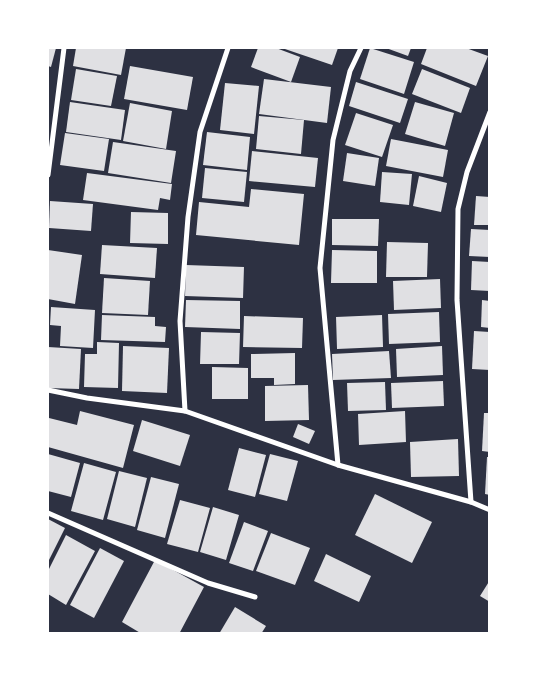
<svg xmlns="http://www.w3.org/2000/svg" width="537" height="681" viewBox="0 0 537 681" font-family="Signika,sans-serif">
<rect width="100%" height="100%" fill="#2d3142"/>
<g fill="#e0e0e3">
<path d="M48 48H56L51 67 48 66Z"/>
<path d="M76 48H126L121 75 73 66Z"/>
<path d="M258 48H276L300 57 291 82 251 67Z"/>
<path d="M282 48H338L332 65Z"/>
<path d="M370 48 414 62 404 94 360 79Z"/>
<path d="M386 48H411L408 56Z"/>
<path d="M427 48H466L488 56 476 86 421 64Z"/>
<path d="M130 66 193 77 187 110 124 99Z"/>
<path d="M76 69 117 76 111 106 71 100Z"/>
<path d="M422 69 470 88 461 113 412 94Z"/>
<path d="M264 79 331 87 327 123 259 114Z"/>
<path d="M356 82 408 99 400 123 349 106Z"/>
<path d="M225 83 259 86 254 134 220 130Z"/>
<path d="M70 102 125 110 121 140 66 132Z"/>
<path d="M415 102 454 113 445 146 405 134Z"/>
<path d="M130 103 172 111 166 149 123 141Z"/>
<path d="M356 113 393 125 382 157 345 145Z"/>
<path d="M259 116 304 120 301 154 256 149Z"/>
<path d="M207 132 250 137 247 170 203 165Z"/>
<path d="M65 133 109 139 104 171 60 165Z"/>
<path d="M391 139 448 150 443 177 386 166Z"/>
<path d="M113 142 176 151 171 183 108 173Z"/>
<path d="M252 151 318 158 315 187 249 181Z"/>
<path d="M347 153 379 158 375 186 343 181Z"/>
<path d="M205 168 247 172 244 202 202 198Z"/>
<path d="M382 172 412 174 409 205 380 202Z"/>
<path d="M87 173 172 184 170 200 160 198 158 210 83 200Z"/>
<path d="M419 176 447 183 441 212 413 206Z"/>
<path d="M251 189 304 194 299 245 196 235 199 202 249 207Z"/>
<path d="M476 196 490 197V225H474Z"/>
<path d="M50 201 93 204 91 231 49 228Z"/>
<path d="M131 212 168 213V244L130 243Z"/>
<path d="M332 219H379L378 246 332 245Z"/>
<path d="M471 229 490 230V257L469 256Z"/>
<path d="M387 242 428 243 427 277H386Z"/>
<path d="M102 245 157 248 155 278 100 274Z"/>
<path d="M48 250 82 255 75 304 48 299Z"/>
<path d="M332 250 377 251V283H331Z"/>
<path d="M472 261 490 262V291L471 290Z"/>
<path d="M186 265 244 267 243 298 185 296Z"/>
<path d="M104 278 150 281 148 315 102 313Z"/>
<path d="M440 279 441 308 394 310 393 281Z"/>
<path d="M186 300 240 301V329L185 327Z"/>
<path d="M482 300 490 301V328L481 327Z"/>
<path d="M51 307 95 310 93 348 60 346 61 326 50 325Z"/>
<path d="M439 312 440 342 389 344 388 314Z"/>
<path d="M102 315 155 317V326L166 327 165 342 101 340Z"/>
<path d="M382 315 383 347 337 349 336 317Z"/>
<path d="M244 316 303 318 302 348 243 347Z"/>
<path d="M474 331 490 332V370L472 369Z"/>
<path d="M201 332 240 333 239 364H200Z"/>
<path d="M97 342 119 343 118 388 84 387 85 354H97Z"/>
<path d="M123 346 169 348 167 393 122 391Z"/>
<path d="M442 346 443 375 397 377 396 349Z"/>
<path d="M48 347 81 349 79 389 48 388Z"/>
<path d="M389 351 391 378 333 380 332 354Z"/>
<path d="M295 353V384L274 385V378H251V354Z"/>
<path d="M212 367 248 368V399H212Z"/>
<path d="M443 381 444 406 392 408 391 383Z"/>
<path d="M385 382 386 410 348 411 347 383Z"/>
<path d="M308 385 309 420 265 421V386Z"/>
<path d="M80 411 134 425 123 468 48 447 49 418 77 425Z"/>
<path d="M405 411 406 442 359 445 358 414Z"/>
<path d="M484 413H490V452L482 451Z"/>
<path d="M142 420 190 435 180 466 133 451Z"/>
<path d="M298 424 315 431 309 444 293 437Z"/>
<path d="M458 439 459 476 411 477 410 442Z"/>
<path d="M239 448 266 455 255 497 228 490Z"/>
<path d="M48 454 80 463 71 497 48 491Z"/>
<path d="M270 454 298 461 287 501 259 494Z"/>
<path d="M487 457H490V495L485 494Z"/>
<path d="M84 463 116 472 103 520 71 511Z"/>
<path d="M119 471 147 478 135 527 107 519Z"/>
<path d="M151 477 179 484 165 538 137 530Z"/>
<path d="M375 494 432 522 412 563 355 535Z"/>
<path d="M180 500 210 508 198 552 167 544Z"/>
<path d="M213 507 239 515 226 560 200 552Z"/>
<path d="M48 519 65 528 48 562Z"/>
<path d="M244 522 268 531 253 571 229 563Z"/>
<path d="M271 533 310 548 295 585 256 571Z"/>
<path d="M66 535 95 551 66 605 48 594V571Z"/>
<path d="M100 548 124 561 94 618 70 605Z"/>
<path d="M326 554 371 576 359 602 314 581Z"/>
<path d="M155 560 204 587 179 634H142L122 622Z"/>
<path d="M490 580V602L480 596Z"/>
<path d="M235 607 266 626 261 634H219Z"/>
</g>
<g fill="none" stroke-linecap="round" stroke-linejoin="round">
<g stroke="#fff" stroke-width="5">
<path d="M48 175 64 48"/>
<path d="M48 390 87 398 185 411 338 465 471 502 490 510"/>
<path d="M185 411 180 321 188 217 200 132 228 48"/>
<path d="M338 465 320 268 333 140 350 71 361 48"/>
<path d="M471 502 457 300 458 209 467 172 490 112"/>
<path d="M48 513 208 583 255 597"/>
</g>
</g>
<rect width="537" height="681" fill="none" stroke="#ffffff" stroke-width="98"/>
</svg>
